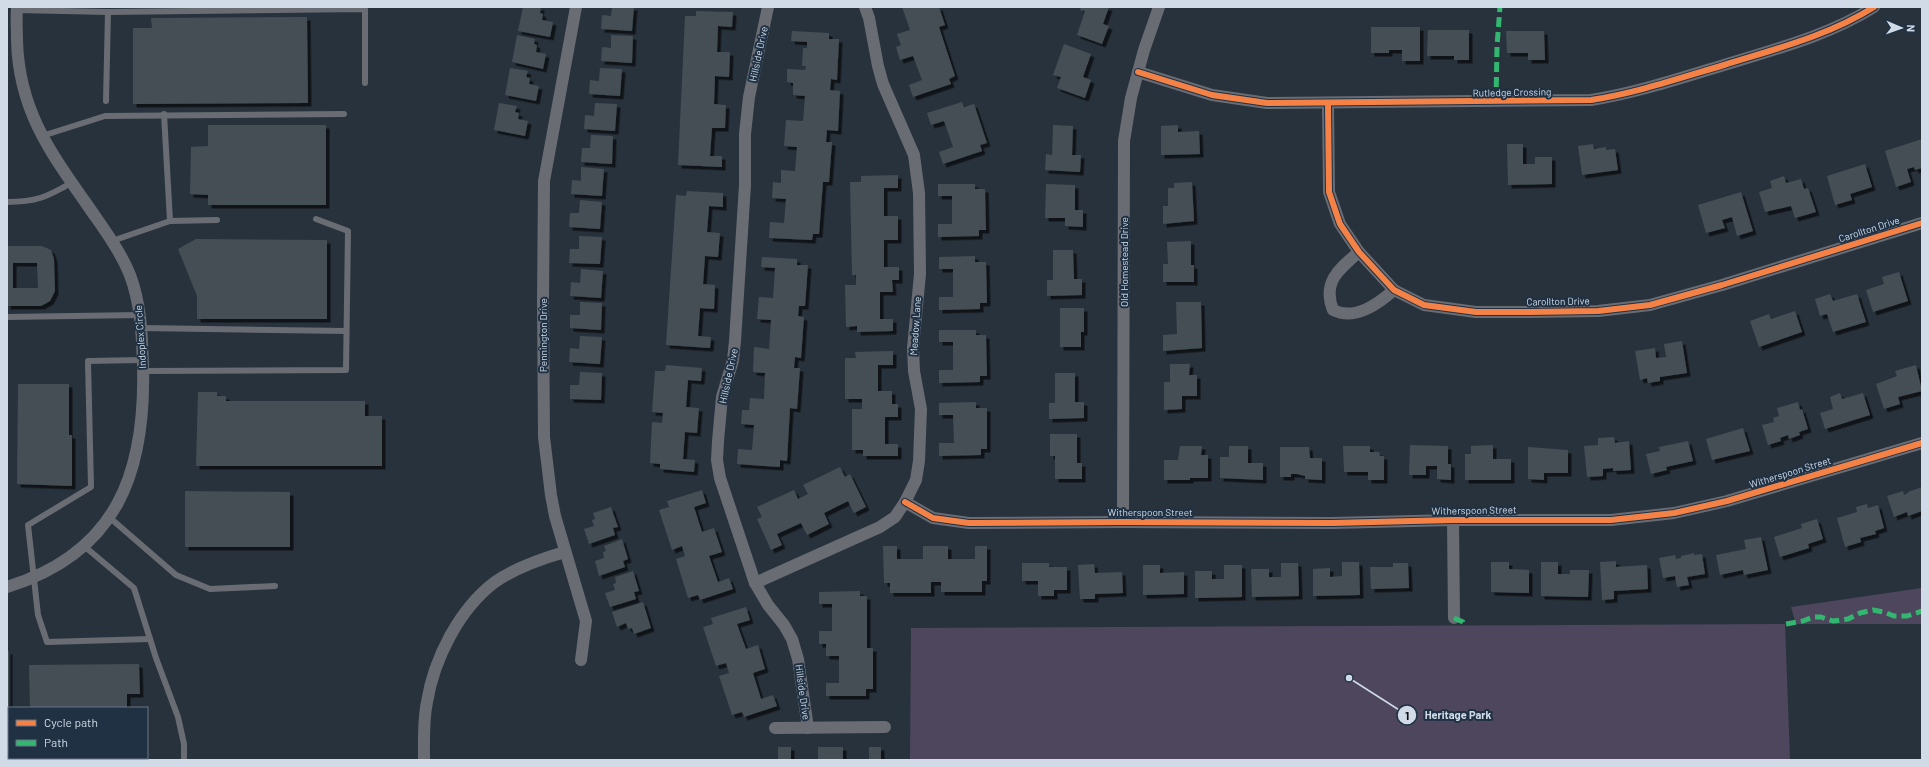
<svg xmlns="http://www.w3.org/2000/svg" width="1929" height="767" viewBox="0 0 1929 767" font-family="Barlow,sans-serif">
<defs>
<filter id="shadow"><feDropShadow dx="3.5" dy="3.5" stdDeviation="0" flood-color="#0009"/></filter>
</defs>
<rect width="100%" height="100%" fill="#28323c"/>
<g fill="#4e465d">
<path d="M1922 588V624H1796L1791 607Z"/>
<path d="M1785 624 1790 760H910L911 628Z"/>
</g>
<g fill="#444e55" fill-rule="evenodd" filter="url(#shadow)">
<path d="M523 7H541L540 13 543 14 542 20 553 22 550 37 518 31Z"/>
<path d="M612 7H634L632 31 601 29 602 15 611 16Z"/>
<path d="M902 7H939L945 25 939 27 955 76 949 79 951 84 913 97 909 85 922 80 913 56 900 60 896 47 901 45 897 34 910 30Z"/>
<path d="M1081 7H1109L1103 24 1109 26 1102 44 1077 35 1085 11 1080 10Z"/>
<path d="M696 11 733 12 732 27 718 26 717 52H730L729 77 715 76 714 104 726 105 725 128H712L710 156H722V167L678 165 685 16H696Z"/>
<path d="M307 17 308 103 133 104V28H152L151 18Z"/>
<path d="M1371 27H1420V61H1402V50H1389V53H1371Z"/>
<path d="M1428 30H1469V60H1454V56H1427Z"/>
<path d="M792 31 829 33V39H839L837 80 831 79 830 90 840 91 838 131 827 130 826 142H832L829 182H823L819 234H813L812 240 769 238 770 222 784 223 786 199 772 198 773 182 781 183V170L795 171 797 147 784 146 786 120 803 121 805 96 793 95V83L787 82V69L805 70 806 66H802L803 48H807V42L791 41Z"/>
<path d="M1506 31H1544L1545 60H1528V53H1507Z"/>
<path d="M517 35 535 39 534 44 537 45 536 52 546 54 543 69 512 62Z"/>
<path d="M611 35 633 36 632 63 601 61 602 47 611 48Z"/>
<path d="M1064 44 1091 54 1083 77 1091 80 1085 98 1057 88 1061 77 1053 75Z"/>
<path d="M510 68 528 71 526 77 530 78 529 84 539 86 536 101 505 95Z"/>
<path d="M600 68 622 69 620 96 589 94 590 80 599 81Z"/>
<path d="M962 102 964 107 974 104 987 143 980 145 982 151 943 164 939 152 953 147 944 121 931 125 927 113Z"/>
<path d="M499 103 517 106 515 112 519 113 518 119 528 121 525 136 494 130Z"/>
<path d="M595 103 617 104 615 131 584 129 585 115 594 116Z"/>
<path d="M208 125H326V205H208V195L190 194 191 147 208 146Z"/>
<path d="M1053 125 1073 126 1072 155H1081L1080 172 1045 170 1046 154 1052 155Z"/>
<path d="M1178 125V132L1199 131 1200 154 1161 155V126Z"/>
<path d="M591 135 613 136 612 164 581 162 582 148H590Z"/>
<path d="M1922 139V168L1915 170 1914 167 1907 169 1911 182 1896 187 1885 151Z"/>
<path d="M1507 144H1523V164H1535V157H1552V184L1508 185Z"/>
<path d="M1593 144 1594 149 1606 147V150L1615 149 1618 170 1582 175 1578 146Z"/>
<path d="M1865 164 1872 187 1850 194 1852 200 1835 205 1827 176Z"/>
<path d="M581 167 604 169 602 196 571 194 572 180 581 181Z"/>
<path d="M898 175V188H884V216H898V240H884V267H899V280H892L893 292H880V319H893V331L857 332V326L846 327 845 285H856V275H852L850 182H861V176Z"/>
<path d="M1784 176 1786 183 1801 179 1804 189 1808 188 1816 212 1795 218 1791 206 1765 212 1759 192 1772 188 1770 181Z"/>
<path d="M1192 182 1194 221 1163 224V206H1168V188H1174V183Z"/>
<path d="M938 184H975V189H985L986 230H979V236L938 237V224H952V196H938Z"/>
<path d="M1046 184 1075 185V210H1083V227L1065 226V218H1045Z"/>
<path d="M687 191 723 193V207L709 206 707 232 720 233 718 257 705 256 703 284 715 285 714 309 700 308 698 336 711 337 710 348 666 345 676 195 686 196Z"/>
<path d="M1741 192 1753 231 1737 236 1732 217 1722 220 1725 228 1706 233 1698 205Z"/>
<path d="M580 200 602 202 600 229 569 227 570 213H579Z"/>
<path d="M579 236 602 237 600 264 569 263 570 249H579Z"/>
<path d="M196 239 327 240V319H197V296L178 249Z"/>
<path d="M1191 241V265H1194V282H1163V264H1168L1167 242Z"/>
<path d="M7 246H42L51 250 54 259 55 291 50 301 41 306H7ZM13 263H37L38 288H13Z"/>
<path d="M1053 250H1073L1074 279H1082V295L1047 296V280H1053Z"/>
<path d="M975 256V262H986L987 303H980V309L939 310V297H953V269H939V257Z"/>
<path d="M762 257 797 259V265H808L805 306H799L798 316 804 317 801 358 795 357 794 368H800L797 409 790 408 787 461 780 460V467L737 464 738 449 752 450 754 425 741 424 742 410H749L750 398 764 399 765 373 753 372 754 347 769 349 771 320 757 319 759 297 773 298 775 268 761 267Z"/>
<path d="M581 269 603 271 601 298 570 296 571 282 580 283Z"/>
<path d="M1899 272 1908 301 1873 312 1866 290 1884 284 1882 277Z"/>
<path d="M1830 294 1833 301 1857 294 1866 322 1833 332 1827 314 1820 316 1815 299Z"/>
<path d="M580 302 602 303 601 330 570 328V315H580Z"/>
<path d="M1176 302H1201L1202 348 1163 351V335L1177 334Z"/>
<path d="M1060 308H1084V332H1081V347H1060Z"/>
<path d="M1795 311 1802 332 1759 347 1750 321 1769 314 1771 319Z"/>
<path d="M939 330H976V335H986L987 376H980V382L939 383V370H953V342H939Z"/>
<path d="M580 336 602 337 600 364 569 362 570 348 579 349Z"/>
<path d="M1682 341 1687 373 1660 377V381L1648 383 1647 378 1640 380 1635 351 1655 348 1656 358 1666 357 1664 344Z"/>
<path d="M893 351V365H878V391H892V404H898V417H885V444H898V456H863V450H852V409H862V399H845V358H856L855 352Z"/>
<path d="M1170 364H1190L1189 375H1197V396H1182V409L1164 410V382H1170Z"/>
<path d="M666 365 702 368 701 381 688 380 686 407 699 408 697 433 685 432 683 459 695 460 694 472 660 469V464L650 463 652 422 662 423 663 413 652 412 655 371H665Z"/>
<path d="M1916 365 1922 391 1898 397 1900 404 1884 409 1876 384 1897 376 1895 371Z"/>
<path d="M580 372 602 373 601 400 570 399V385H579Z"/>
<path d="M1055 373H1075V402H1084V418L1049 419V403H1055Z"/>
<path d="M18 384H69V435H72V486L17 484Z"/>
<path d="M198 392H217V396H226V401H365V416H382V466H196Z"/>
<path d="M1840 393 1842 399 1863 393 1870 415 1825 429 1820 413 1833 409 1830 397Z"/>
<path d="M976 402V408H987V449H981V455L939 456V443H954L953 415H939V403Z"/>
<path d="M1798 402 1800 410 1802 409 1808 429 1799 432 1800 435 1789 439 1788 435 1780 438 1781 441 1768 445 1762 425 1774 422 1773 418 1779 416 1777 408Z"/>
<path d="M1743 428 1750 451 1712 460 1706 439Z"/>
<path d="M1050 434H1077V463H1082V479H1055V456H1050Z"/>
<path d="M1614 437 1615 443 1629 441 1631 470 1613 471V468L1603 469V476L1587 477 1584 446 1598 445V438Z"/>
<path d="M1688 441 1693 461 1666 467 1667 470 1651 474 1646 454 1660 451 1659 447Z"/>
<path d="M1410 445 1448 446V464H1451V480L1437 479V466H1426V475H1409Z"/>
<path d="M1493 445V459H1511V480H1465V454H1471V446Z"/>
<path d="M1180 446H1202L1201 455H1208V478H1190V480H1164V460H1178Z"/>
<path d="M1229 446H1248V463H1263V480L1220 478V457H1229Z"/>
<path d="M1343 446H1370V452H1379L1380 456H1384V480H1368V472H1344Z"/>
<path d="M1280 447H1309L1310 458H1322V480L1305 479V476L1297 474H1291V477H1280Z"/>
<path d="M1528 447 1568 450V473H1544V480L1528 479Z"/>
<path d="M840 467 845 477 850 474 866 507 854 513 848 501 824 513 829 524 807 535 801 523 777 534 782 545 771 550 757 519 762 517 757 507 794 490 798 499 808 494 803 485Z"/>
<path d="M1922 487V511L1908 516 1907 512 1894 517 1887 496 1903 491 1904 495 1908 493V492Z"/>
<path d="M702 490 706 503 694 507 702 532 714 528 722 552 709 556 718 582 729 578 733 589 700 600 698 595 688 598 676 559 685 556 682 546 672 550 659 510 669 507 667 501Z"/>
<path d="M185 491 290 492V547H185Z"/>
<path d="M1867 504 1868 508 1878 505 1884 528 1875 531 1876 534 1860 538 1861 542 1845 547 1837 518 1857 512 1856 507Z"/>
<path d="M611 507 618 527 613 528 615 535 589 544 584 529 594 526 592 520 595 519 593 513Z"/>
<path d="M1817 519 1823 539 1808 544 1809 548 1780 557 1774 537 1802 528 1801 524Z"/>
<path d="M1761 537 1768 570 1744 575 1743 570 1720 575 1716 555 1746 549 1744 540Z"/>
<path d="M622 539 628 559 623 561 625 567 599 576 595 561 604 558 603 552 606 551 604 546Z"/>
<path d="M883 546H897V559H923V546H948V559H975V546H987V581H982V592H941V582H931V593H890V583H884Z"/>
<path d="M1694 553V555L1702 554 1705 574 1687 577 1689 585 1677 587 1675 576 1663 578 1659 558 1675 555 1676 559 1681 558V556Z"/>
<path d="M1616 561V567L1647 565 1648 589 1614 591V599L1602 600 1600 562Z"/>
<path d="M1342 562H1359L1360 595 1313 596V569L1330 568V577L1342 576Z"/>
<path d="M1491 562H1509V569L1529 570V593L1491 592Z"/>
<path d="M1541 562H1558V574H1570V570H1589L1588 597 1541 596Z"/>
<path d="M1022 563H1049V567H1067V590H1054V596H1038V581H1022Z"/>
<path d="M1281 563H1298L1299 596 1252 597 1251 569H1269V577H1281Z"/>
<path d="M1393 563H1408L1409 588 1371 589 1370 567H1393Z"/>
<path d="M1094 564 1095 573 1122 572 1123 593 1095 594V599H1080L1078 565Z"/>
<path d="M1143 565H1160V573L1184 572V594L1143 595Z"/>
<path d="M1224 565H1242V597L1195 598V571H1212V579H1224Z"/>
<path d="M633 571 639 591 634 592 636 599 610 607 605 593 615 590 613 584 616 583 615 577Z"/>
<path d="M860 591V596H867V648H873V689H866V696H826V683H839V656H826V644H819V631H832V604H819V592Z"/>
<path d="M643 602 651 628 634 634 632 628 628 629 626 623 617 627 612 612Z"/>
<path d="M746 607 750 620 737 624 746 649 758 645 765 669 753 673 761 699 773 695 777 706 744 717 742 712 732 715 719 676 729 673 726 663 716 666 703 627 713 624 711 618Z"/>
<rect x="7" y="651" width="2" height="106"/>
<path d="M139 664 140 694H127V708H30L29 665Z"/>
<rect x="778" y="747" width="13" height="13"/>
<rect x="818" y="747" width="25" height="13"/>
<rect x="869" y="747" width="12" height="13"/>
<rect x="30" y="758" width="98" height="2"/>
</g>
<g fill="none" stroke-linecap="round" stroke-linejoin="round">
<g stroke="#696c73" stroke-width="6">
<path d="M17 10 108 12 365 9V83"/>
<path d="M106 101 108 12"/>
<path d="M164 114 170 221"/>
<path d="M42 136 105 116 344 114"/>
<path d="M7 202C36 202 47 197 71 183"/>
<path d="M112 241 170 221 217 220"/>
<path d="M7 317 140 315"/>
<path d="M141 328 346 331"/>
<path d="M142 360 88 361 91 487 28 525 38 615 47 642 150 639"/>
<path d="M143 371 346 370 348 231 316 219"/>
<path d="M109 517 176 575 210 589 275 586"/>
<path d="M84 546 134 588 156 658 178 717 184 744V760"/>
</g>
<g stroke="#696c73" stroke-width="12">
<path d="M576 7 544 181 543 302 544 437 551 495 555 516 586 621 581 660"/>
<path d="M768 7 749 97 745 134V185L735 341 733 360 722 397 718 441 717 460 720 478 755 583 768 605 784 625 792 639 798 659 808 728"/>
<path d="M1138 72 1212 95 1267 103 1591 100C1636 93 1680 78 1724 65 1775 49 1828 36 1874 7"/>
<path d="M1328 104 1329 192 1340 224 1359 252 1394 290 1424 305 1476 312H1529L1598 311 1650 305 1722 285 1922 223"/>
<path d="M1359 252C1339 269 1322 282 1333 310 1355 321 1378 304 1394 290"/>
<path d="M905 502 933 518 969 523 1123 522 1332 523 1453 520H1611L1674 513 1727 501 1922 443"/>
<path d="M1453 520 1454 618"/>
<path d="M1123 522 1124 141 1131 98 1144 50 1159 7"/>
<path d="M755 583 880 527 895 517 905 502 916 480 919 461 921 409 914 371 913 348 920 274 919 193 914 155 883 84 878 66 869 18 865 7"/>
<path d="M7 587C117 553 146 473 143 365 142 335 141 304 130 275 120 250 103 228 88 206 50 152 19 110 17 41 17 30 16 18 17 7"/>
<path d="M775 728 885 727"/>
<path d="M424 760C424 741 423 721 427 702 434 659 459 609 495 582 517 567 540 559 565 552"/>
</g>
<g stroke="#33b770" stroke-width="5" stroke-dasharray="10 5" stroke-linecap="butt">
<path d="M1496 102 1497 46 1500 7"/>
<path d="M1454 618 1463 622 1464 626"/>
<path d="M1786 624 1803 621 1813 617H1821L1833 621 1848 619 1860 613 1873 610 1884 612 1894 616H1907L1922 611"/>
</g>
<g stroke="#203144" stroke-width="8">
<g id="cycleway">
<path d="M1138 72 1212 95 1267 103 1591 100C1636 93 1680 78 1724 65 1775 49 1828 36 1874 7"/>
<path d="M1328 104 1329 192 1340 224 1359 252 1394 290 1424 305 1476 312H1529L1598 311 1650 305 1722 285 1922 223"/>
<path d="M905 502 933 518 969 523 1123 522 1332 523 1453 520H1611L1674 513 1727 501 1922 443"/>
</g>
</g>
<use href="#cycleway" stroke="#f48246" stroke-width="6"/>
</g>
<g text-anchor="middle" stroke-width="4" stroke-linejoin="round" paint-order="stroke">
<g font-size="10" fill="#d0dbe7" stroke="#203144">
<text transform="translate(758 54) rotate(-78)" y="4">Hillside Drive</text>
<text transform="translate(1512 92) rotate(-1)" y="4">Rutledge Crossing</text>
<text transform="translate(1869 229) rotate(-18)" y="4">Carollton Drive</text>
<text transform="translate(1124 262) rotate(-90)" y="4">Old Homestead Drive</text>
<text transform="translate(1558 301) rotate(-1)" y="4">Carollton Drive</text>
<text transform="translate(915 326) rotate(-86)" y="4">Meadow Lane</text>
<text transform="translate(543 335) rotate(-90)" y="4">Pennington Drive</text>
<text transform="translate(140 337) rotate(-94)" y="4">Indoplex Circle</text>
<text transform="translate(728 376) rotate(-78)" y="4">Hillside Drive</text>
<text transform="translate(1790 472) rotate(-17)" y="4">Witherspoon Street</text>
<text transform="translate(1474 510) rotate(-1)" y="4">Witherspoon Street</text>
<text x="1150" y="516">Witherspoon Street</text>
<text transform="translate(803 692) rotate(82)" y="4">Hillside Drive</text>
</g>
</g>
<path fill="none" stroke="#d0dbe7" stroke-width="1.5" d="M1349 678L1407 715"/>
<g fill="#d0dbe7" stroke="#203144" stroke-width="1.5">
<circle cx="1349" cy="678" r="4"/>
<circle cx="1407" cy="715" r="10"/>
</g>
<g font-size="12" text-anchor="middle" font-weight="bold" fill="#111">
<text x="1407" y="720">1</text>
</g>
<g font-size="11" text-anchor="middle" font-weight="bold" fill="#d0dbe7" stroke="#203144" stroke-width="4" stroke-linejoin="round" paint-order="stroke">
<text x="1458" y="719">Heritage Park</text>
</g>
<rect width="1929" height="767" fill="none" stroke="#d0dbe7" stroke-width="16"/>
<rect x="8" y="707" width="140" height="52" fill="#203144" stroke="#667585"/>
<rect x="16" y="720" width="20" height="6" fill="#f48246" stroke="#667585"/>
<text x="44" y="727" font-size="12" fill="#d0dbe7">Cycle path</text>
<rect x="16" y="740" width="20" height="6" fill="#33b770" stroke="#667585"/>
<text x="44" y="747" font-size="12" fill="#d0dbe7">Path</text>
<g transform="translate(1901 28) rotate(92)" stroke="#203144" stroke-width="3" paint-order="stroke">
<path d="M0-3L7 15L0 10L-7 15Z" fill="#d0dbe7"/>
<text y="-6" font-size="11" font-weight="bold" text-anchor="middle" fill="#d0dbe7">N</text>
</g>
</svg>
